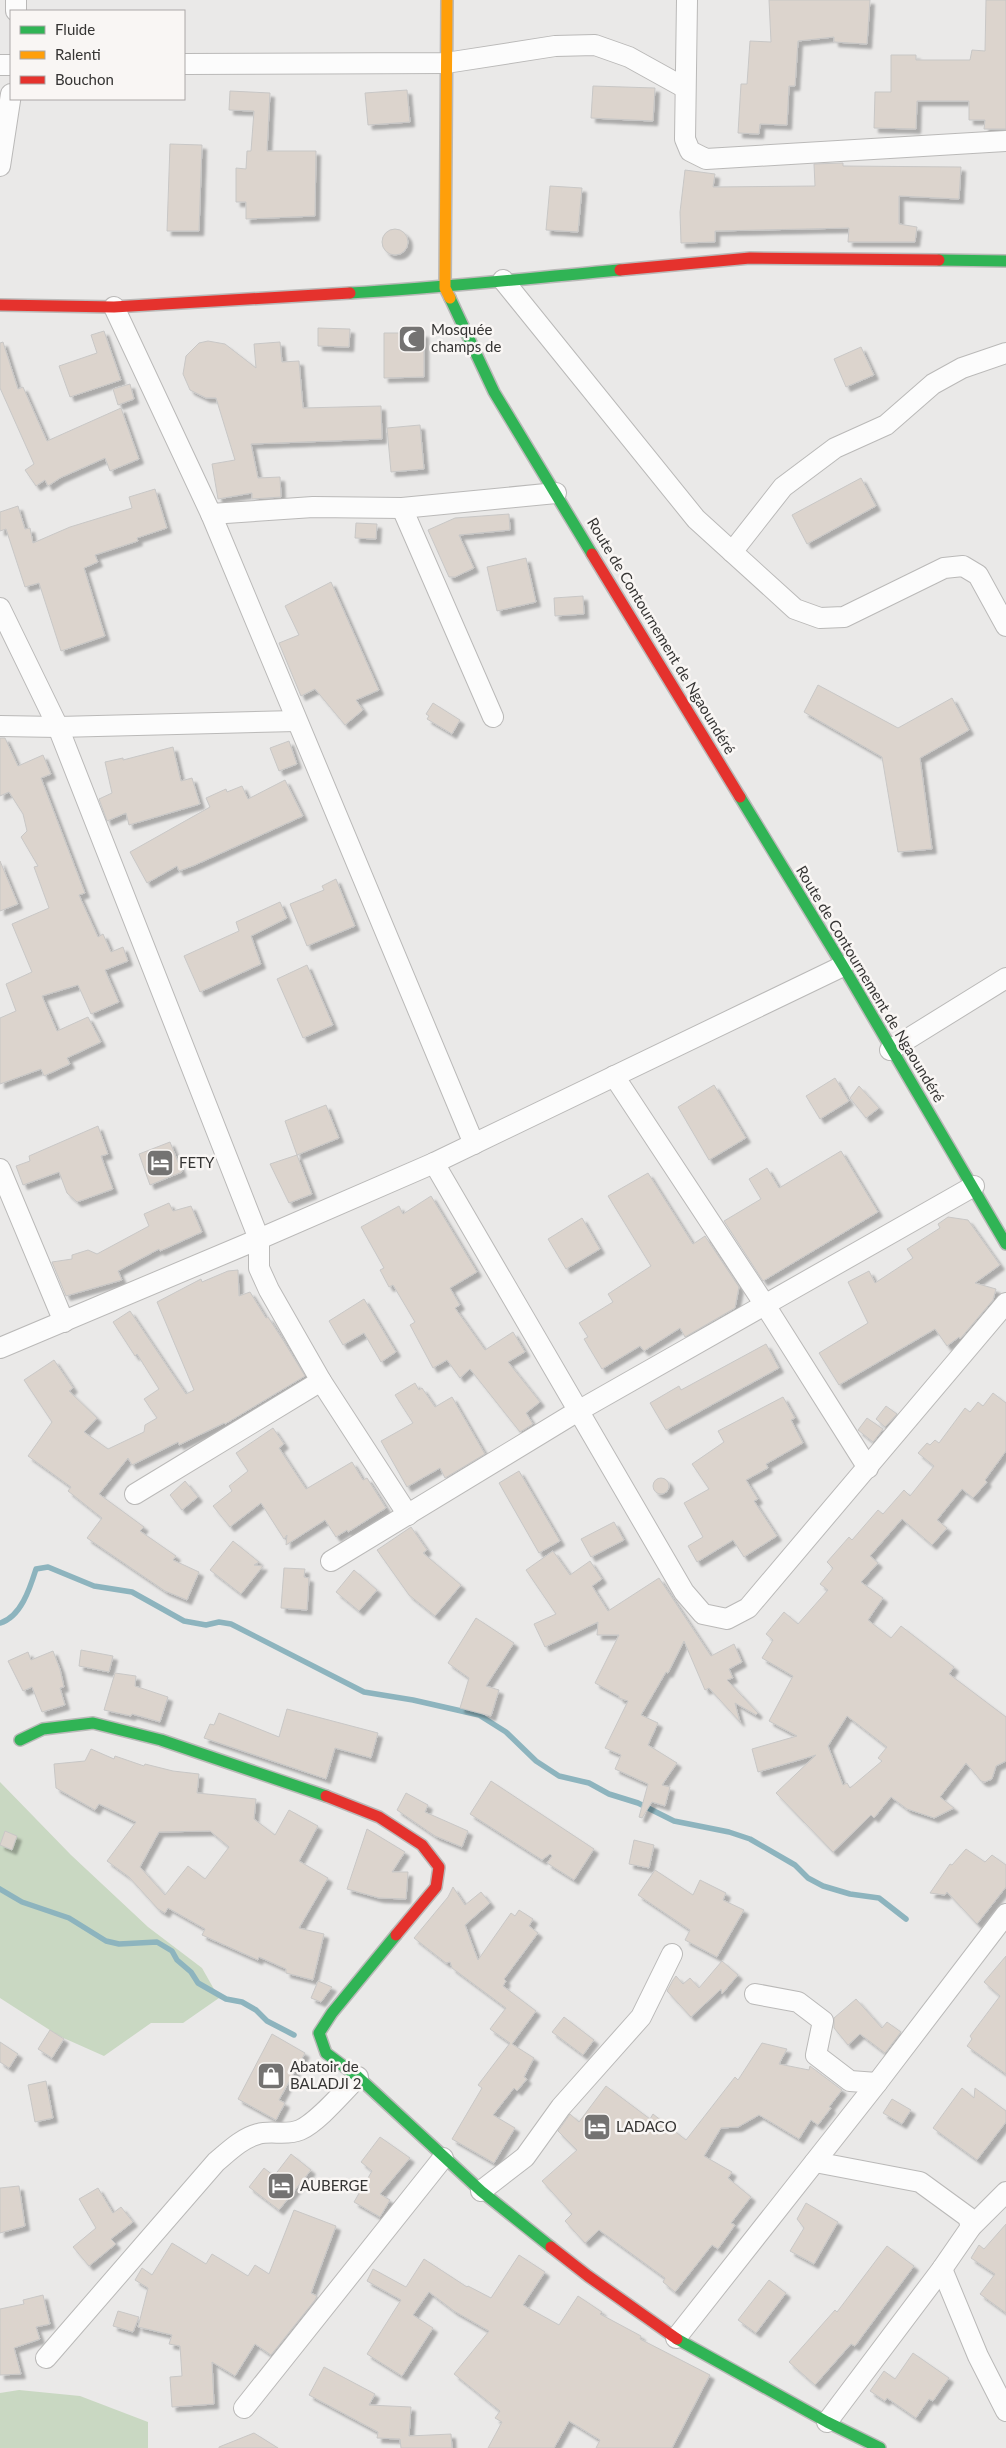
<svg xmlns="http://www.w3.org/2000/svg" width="1006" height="2448" viewBox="0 0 1006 2448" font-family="Lato,sans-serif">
<defs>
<filter id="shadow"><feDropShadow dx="4.5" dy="4.5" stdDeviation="1" flood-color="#0004"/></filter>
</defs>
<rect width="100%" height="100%" fill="#eae9e8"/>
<g fill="#c9d8c2">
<path d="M0 1782 71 1855 148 1927 202 1968 219 1998 183 2023H151L104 2056 59 2036 0 1998Z"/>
<path d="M19 2390 80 2396 148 2422V2448H0V2393Z"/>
</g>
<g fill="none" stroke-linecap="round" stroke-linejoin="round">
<g stroke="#8db4be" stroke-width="5.5">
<path d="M0 1623C21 1617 30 1588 36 1569L48 1567 94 1586 132 1592 184 1621 206 1625 219 1622 231 1624 364 1692 413 1700 479 1715 506 1732 536 1761 559 1776 589 1783 609 1794 638 1803 674 1821 729 1832 750 1839 795 1865 808 1878 823 1886 850 1894 879 1898 906 1919"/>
<path d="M0 1889 22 1902 69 1918 106 1941 119 1944 157 1942 172 1951 177 1960 191 1972 198 1983 226 1999 242 2002 256 2010 267 2021 294 2035"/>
</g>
</g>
<g fill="#dcd4cd" stroke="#c8c7c6" fill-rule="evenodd" filter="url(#shadow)">
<path d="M769 0H870L867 44 834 42V37L798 41 795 86H789L787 125 760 124 759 134 738 133 741 84H747L750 41 771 42Z"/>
<path d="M986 0H1006V129H984L985 120H969V101H917L916 129 874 128 875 92H891V55H916V60H970L972 50 985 51Z"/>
<path d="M593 86 655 88 653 121 591 118Z"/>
<path d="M407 90 410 122 368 125 365 93Z"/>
<path d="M230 91 270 93 267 151H316L315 216 246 219V202H236V168L246 169 247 151H251L254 111 229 110Z"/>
<path d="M170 144 202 145 199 231H167Z"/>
<path d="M843 163V166L961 167 959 199 899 196V224L917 227 915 242H848L849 228 715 231V242L681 243 680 212 685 170 715 174 713 187 815 186 814 164Z"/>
<path d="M550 186 582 188 578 232 546 230Z"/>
<circle cx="395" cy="242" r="13"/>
<path d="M318 328 350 329 349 347 318 346Z"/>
<path d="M104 331 121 380 70 397 59 366 97 353 91 335Z"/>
<path d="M384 333H424V377L384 378Z"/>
<path d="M208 341 225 344 256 368 254 344 280 342 282 362 299 361 303 408 381 406 382 439 251 444 258 478 280 477 281 497 252 499V493L218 499 212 464 235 460 216 398H206L190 390 183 374 186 356 199 343Z"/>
<path d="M3 342 18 389 23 387 47 441 121 408 139 459 110 471 105 458 60 478 48 486 45 480 36 486 25 470 34 464 0 388V343Z"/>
<path d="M861 347 874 375 846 387 834 359Z"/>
<path d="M130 384 134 399 118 405 113 389Z"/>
<path d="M420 425 424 469 391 472 387 428Z"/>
<path d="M861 478 876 506 807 544 792 515Z"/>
<path d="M155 489 167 528 137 538 138 541 95 555 98 562 84 568 105 636 61 651 39 583 25 587 6 529 0 531V512L18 506 25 529 30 528 33 543 70 527 132 508 129 497Z"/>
<path d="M509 514 510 530 459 535 474 568 455 577H449L428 530 455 518Z"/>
<path d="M356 523 377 524 376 539 355 538Z"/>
<path d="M526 558 536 602 497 611 487 567Z"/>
<path d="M331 582 379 690 356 700 363 710 345 725 315 689 301 696 279 643 299 635 285 606Z"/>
<path d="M583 596 584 614 555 616 554 598Z"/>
<path d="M818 685 898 728 952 698 969 730 920 758 932 849 898 852 882 757 804 712Z"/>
<path d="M433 703 460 720 452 734 427 719 429 716 426 714Z"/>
<path d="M0 738H5L18 766 43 755 51 774 41 778 85 893 79 895 98 937 103 934 111 952 123 947 128 961 105 970 119 1002 91 1014 78 985 42 996 57 1031 88 1017 101 1042 67 1058 70 1064 44 1076 41 1069 0 1084V1018L16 1011 6 984 32 972 12 924 49 908 34 867 38 866 21 837 27 831 23 814 9 792 0 796Z"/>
<path d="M289 741 297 764 279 771 270 748Z"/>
<path d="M173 747 181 781 192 778 200 804 129 825 126 813 107 821 99 799 112 793 105 762 123 758V760Z"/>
<path d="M285 780 303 816 195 865 179 871 177 866 147 883 130 852 210 807 206 798 226 789 227 792 242 786 248 799Z"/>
<path d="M0 861 18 904 0 911Z"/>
<path d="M336 879 355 926 307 946 290 904 324 890 322 886Z"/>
<path d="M280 902 287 918 251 936 261 964 200 992 184 956 239 931 236 922Z"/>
<path d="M307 965 333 1025 303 1038 277 979Z"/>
<path d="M835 1078 849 1101 820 1119 806 1096Z"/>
<path d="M714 1085 746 1138 709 1160 678 1107Z"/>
<path d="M859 1086 879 1108 866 1118 850 1098Z"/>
<path d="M326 1105 339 1138 297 1155 285 1121Z"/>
<path d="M98 1126 108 1154 101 1156 113 1189 77 1202 67 1193 59 1172 23 1185 16 1166 30 1161 29 1156Z"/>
<path d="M170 1142 182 1172 150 1185 139 1154Z"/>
<path d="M841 1151 878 1212 763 1281 724 1221 761 1199 749 1179 767 1168 779 1188Z"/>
<path d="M297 1155 312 1194 289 1203 270 1164Z"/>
<path d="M648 1173 693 1244 705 1236 739 1287 735 1308 685 1337 680 1328 644 1351 640 1346 602 1369 584 1339 588 1337 579 1323 613 1302 608 1294 651 1266 608 1196Z"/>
<path d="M431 1196 477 1272 450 1288 460 1305 455 1308 485 1350 513 1332 525 1352 508 1362 540 1402 526 1413 533 1424 520 1432 470 1369 460 1378 447 1360 433 1368 410 1325 415 1322 393 1285 389 1287 380 1270 384 1268 361 1227 399 1206 403 1214Z"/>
<path d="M169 1203 173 1211 191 1206 202 1232 160 1251 159 1249 118 1271 122 1280 66 1296 52 1262 72 1259V1255L88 1250 97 1254 149 1226 144 1214Z"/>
<path d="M948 1217 968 1220 1000 1265 975 1283 996 1289 993 1300 960 1339 959 1337 947 1346 935 1329 839 1385 819 1353 868 1323 848 1282 869 1271 875 1283 913 1258 907 1249 940 1228 938 1224Z"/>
<path d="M582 1218 600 1249 566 1269 548 1239Z"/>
<path d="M238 1270 239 1296 250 1292 266 1318 268 1317 283 1340 305 1376 225 1424 224 1423 179 1445 178 1442 132 1465 128 1458 99 1494 144 1527 140 1531 176 1556 173 1560 199 1572 187 1600 165 1591 87 1538 102 1518 68 1491 71 1487 28 1456 52 1422 24 1380 54 1360 73 1388 69 1391 97 1418 84 1432 108 1449 144 1432 145 1425 157 1418 144 1399 159 1389 137 1354 135 1356 113 1322 130 1311 186 1394 194 1390 157 1302 201 1279 202 1282 228 1271Z"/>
<path d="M364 1299 396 1352 381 1362 364 1333 343 1345 329 1321Z"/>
<path d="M766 1344 779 1368 666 1430 650 1403 679 1386 681 1390Z"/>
<path d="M415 1383 419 1390 422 1388 435 1407 452 1397 485 1454 445 1478 440 1468 407 1487 381 1441 413 1423 395 1395Z"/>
<path d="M993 1393 1006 1403V1451L985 1480 987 1482 973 1498 962 1489 937 1520 947 1528 932 1545 902 1519 870 1556 878 1563 861 1582 883 1598 868 1620 891 1638 901 1626 954 1667 949 1674 1006 1717V1761L996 1766 992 1779 985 1782 981 1781 966 1763 940 1797 954 1808 934 1818 907 1809 891 1797 874 1818 871 1815 833 1852 776 1793 816 1755 758 1772 752 1749 797 1736 769 1721 793 1676 762 1658 773 1640 766 1634 784 1612 798 1624 828 1590 820 1584 833 1568 827 1562 849 1537 852 1540 878 1510 883 1514 904 1490 910 1496 934 1466 918 1453 927 1443 930 1445 935 1440 939 1443 965 1408 970 1412 978 1402 983 1406ZM847 1716 887 1747 878 1758 882 1761 850 1788 847 1783 843 1785 828 1746Z"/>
<path d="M783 1397 795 1418 791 1420 803 1443 766 1464 768 1468 746 1480 758 1499 754 1501 777 1536 744 1557 733 1540 697 1562 688 1546 703 1537 684 1503 709 1489 692 1464 724 1442 718 1431Z"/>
<path d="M886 1406 897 1414 885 1427 876 1419Z"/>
<path d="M867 1418 883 1429 873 1442 858 1430Z"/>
<path d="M273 1428 284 1444 279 1448 306 1489 352 1462 363 1480 367 1478 386 1508 348 1532 347 1530 336 1537 325 1520 286 1545 287 1535 284 1539 261 1503 230 1527 213 1506 232 1491 229 1486 248 1471 236 1453Z"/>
<path d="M519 1471 560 1541 539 1553 499 1483Z"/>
<circle cx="661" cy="1486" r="8"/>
<path d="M185 1481 198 1497 182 1510 170 1495Z"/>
<path d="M614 1522 624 1540 591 1557 581 1539Z"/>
<path d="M411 1527 427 1550 423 1553 461 1585 435 1616 409 1595 377 1550Z"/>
<path d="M233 1541 259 1562 254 1565 263 1566 241 1594 210 1570Z"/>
<path d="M553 1551 570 1575 590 1561 602 1579 592 1586 608 1611 659 1578 711 1656 734 1644 742 1662 729 1669 733 1678 727 1680 758 1713 756 1715 735 1703 740 1722 709 1688 705 1690 684 1641 668 1673 666 1672 641 1715 658 1723 648 1745 677 1763 662 1785 670 1787 665 1806 652 1802 642 1818 639 1817 648 1784 615 1769 621 1755 605 1748 628 1701 619 1698V1696L595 1683 619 1635H597L598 1622 545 1647 534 1624 556 1614 526 1570Z"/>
<path d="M284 1568 305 1569 304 1577 309 1578 307 1610 281 1608Z"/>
<path d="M354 1570 377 1590 359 1611 336 1592Z"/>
<path d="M476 1618 514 1643 486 1686 499 1690 491 1716 460 1708 469 1678 448 1663Z"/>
<path d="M81 1650 113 1656 109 1672 79 1666Z"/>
<path d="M53 1651 60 1669 64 1687 60 1688 65 1705 42 1712 32 1687 23 1691 8 1661 28 1652 31 1660Z"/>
<path d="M115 1673 136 1676 135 1686 168 1697 160 1722 132 1714 131 1716 104 1710Z"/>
<path d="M287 1709 378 1733 371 1758 335 1748 326 1779 204 1738 210 1724 214 1725 219 1713 279 1737Z"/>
<path d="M91 1749 114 1759 115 1756 144 1766 145 1764 173 1771 199 1774 197 1793 256 1799 254 1819 275 1835 289 1810 318 1826 299 1861 328 1878 299 1928 324 1934 313 1980 286 1973V1969L259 1957 258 1960 202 1935 205 1929 168 1908 165 1913 158 1909 129 1877 107 1861 136 1822 99 1804 95 1810 56 1788 54 1764 85 1761ZM210 1831 229 1847 205 1879 188 1866 165 1895 140 1867 159 1832Z"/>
<path d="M491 1781 594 1849 574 1880 547 1863 552 1856 550 1854 542 1860 470 1814Z"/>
<path d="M406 1793 428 1805 425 1812 468 1831 462 1847 435 1836 397 1810Z"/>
<path d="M367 1829 405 1852 392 1872H408L406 1899 379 1898 347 1889Z"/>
<path d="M5 1831 17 1836 12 1850 0 1845Z"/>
<path d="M634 1840 654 1845 649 1868 629 1864Z"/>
<path d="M966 1849 985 1862 992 1855 1006 1865V1887L977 1924 947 1892 945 1895 930 1893 950 1864 952 1865Z"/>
<path d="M655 1870 693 1895 700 1880 726 1893 723 1900 744 1910 717 1957 685 1940 690 1930 638 1895Z"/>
<path d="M453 1887 465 1905 481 1892 490 1903 465 1925 478 1960 511 1913 515 1916 519 1910 533 1919 529 1926 538 1933 504 1979 506 1981 503 1986 536 2011 512 2044 534 2058 524 2077 527 2079 517 2091 514 2088 493 2115 515 2128 494 2163 452 2139 482 2088 478 2085 510 2043 490 2029 506 2008 452 1968 450 1962 446 1963 414 1938 448 1897Z"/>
<path d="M1006 1956V2074L967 2046 972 2039 970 2036 1000 1996 984 1982Z"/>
<path d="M722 1961 738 1975 722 1994 721 1989 691 2017 667 1991 673 1980 676 1976 683 1984 690 1978 699 1988Z"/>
<path d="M318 1981 332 1987 321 2002 311 1998Z"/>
<path d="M856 1999 882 2028 887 2022 901 2032 885 2053 860 2034 848 2045 834 2028V2018Z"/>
<path d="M564 2017 594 2040 583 2055 552 2032Z"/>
<path d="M50 2030 64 2039 52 2058 38 2049Z"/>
<path d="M272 2034 305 2053 279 2100 285 2103 276 2120 238 2099Z"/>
<path d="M0 2042 18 2054 9 2068 0 2062Z"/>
<path d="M762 2043 787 2049 779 2064 809 2070 810 2066 842 2090 829 2107 831 2108 818 2125 811 2120 799 2139 759 2115 738 2127 721 2128 704 2156 732 2172 728 2178 751 2197 731 2223 735 2225 718 2249 712 2245 675 2292 663 2282 665 2278 599 2230 585 2243 565 2221 572 2214 542 2181 577 2150 558 2131 570 2114 579 2122 606 2086 650 2119 653 2114 686 2140 735 2077 738 2080Z"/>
<path d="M46 2081 53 2118 35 2122 28 2085Z"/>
<path d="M962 2088 974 2098 975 2088 1006 2111V2122L977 2160 933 2128Z"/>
<path d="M892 2099 911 2110 902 2124 883 2113Z"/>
<path d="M380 2137 410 2158 380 2194 390 2200 380 2217 354 2202 372 2171 361 2162Z"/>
<path d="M291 2154 311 2170 279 2210 249 2187 264 2168 274 2176Z"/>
<path d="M19 2186 25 2226 0 2233V2188Z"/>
<path d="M98 2188 113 2213 121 2207 133 2222 111 2239 116 2244 89 2266 73 2247 96 2228 79 2199Z"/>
<path d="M806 2203 838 2222 814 2264 790 2251 804 2228 797 2219Z"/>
<path d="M294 2210 336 2226 311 2293 317 2296 315 2300 271 2355 255 2344 235 2376 212 2362 214 2404 172 2407 170 2377 182 2376 180 2346 169 2344 172 2335 138 2327 148 2288 135 2280 142 2268 152 2275 172 2243 206 2264 212 2254 248 2276 255 2265 269 2274Z"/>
<path d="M1006 2224V2313L980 2294 995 2274 971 2258 979 2245 984 2249Z"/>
<path d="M887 2246 914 2266 855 2346 851 2344 815 2385 789 2362 835 2310 837 2312Z"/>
<path d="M519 2255 545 2272 523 2305 559 2325 578 2296 602 2312 600 2314 641 2336 640 2339 710 2375 672 2448H596L600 2440 569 2421 554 2448H488L502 2422 495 2418 500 2411 454 2374 489 2331 454 2311 429 2292 413 2315 433 2328 402 2376 367 2354 401 2300 367 2281 373 2269 406 2287 424 2259 467 2287 468 2286 491 2298Z"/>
<path d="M769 2280 786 2293 756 2333 738 2320Z"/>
<path d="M43 2295 50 2324 36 2327 40 2339 14 2348 21 2374 0 2375V2309L24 2304 23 2300Z"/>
<path d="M118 2311 139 2317 133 2332 113 2326Z"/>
<path d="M913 2353 949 2378 933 2401 929 2399 916 2418 887 2398 885 2401 870 2391 884 2371 895 2379Z"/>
<path d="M324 2367 375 2394 369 2405 411 2407 409 2436 451 2434 452 2448H401L400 2439 377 2438 378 2432 309 2395Z"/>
<path d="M254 2433 278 2448H219V2447Z"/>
</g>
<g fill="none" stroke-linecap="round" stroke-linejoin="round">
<g stroke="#bab9b8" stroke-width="22">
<g id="street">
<path d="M687 0 685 139 690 151 706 159 1006 141"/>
<path d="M16 11V0"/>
<path d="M184 64 446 63 555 46 595 45 629 57 685 88"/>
<path d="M0 65H11"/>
<path d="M0 166 11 94"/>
<path d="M503 280 696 519 795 609 820 618 844 617 944 568 963 566 978 575 1006 626"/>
<path d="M114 307 211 514 474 1144"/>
<path d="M402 508 493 717"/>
<path d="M211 514 313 507 402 508 556 493"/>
<path d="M732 552 783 487 835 448 886 425 933 384 962 368 1006 353"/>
<path d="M0 608 58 727 259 1239V1268L269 1290 321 1381 408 1515"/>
<path d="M0 726 58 727 296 721"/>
<path d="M890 1050 1006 978"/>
<path d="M614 1076 765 1305 868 1468"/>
<path d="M434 1163 684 1592 703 1614 727 1619 748 1608 1006 1303"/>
<path d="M0 1169 64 1322"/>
<path d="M0 1348 259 1239 434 1163 843 966"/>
<path d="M135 1494 321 1381"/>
<path d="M331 1561 578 1411 974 1186"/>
<path d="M755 1994 798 2002 823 2021 816 2055 850 2081 877 2083"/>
<path d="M815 2162 920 2182 968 2217 971 2227"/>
<path d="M481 2191 525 2157 561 2107 641 2017 672 1954"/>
<path d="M942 2269 978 2356 1006 2411"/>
<path d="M676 2338 877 2083 1006 1914"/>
<path d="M46 2358 216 2162C228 2152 242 2138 258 2134 272 2130 286 2136 300 2130 318 2122 343 2092 358 2077"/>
<path d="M244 2408 443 2158"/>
<path d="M827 2422 942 2269 971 2227 1006 2192"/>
</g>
</g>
<g stroke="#bab9b8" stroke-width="14">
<g id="fast">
<path d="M939 260 1006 261"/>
<path d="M350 293C440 288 530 278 620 270"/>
<path d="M450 298 494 392 592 554"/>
<path d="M740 797 843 966 1006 1244"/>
<path d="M20 1740 43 1729 93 1723 161 1740 326 1796"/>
<path d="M396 1935 332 2013 319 2033 326 2053 358 2077 481 2191 551 2247"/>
<path d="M677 2339 827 2422 880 2448"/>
</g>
</g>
<g stroke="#bab9b8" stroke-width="14">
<path id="slow" d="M447 0 445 288 450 298"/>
</g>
<g stroke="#bab9b8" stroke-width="14">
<g id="jam">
<path d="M620 270 750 258 939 260"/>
<path d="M0 305 114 307 350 293"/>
<path d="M592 554 740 797"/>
<path d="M326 1796 379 1817 422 1845 439 1867 436 1887 396 1935"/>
<path d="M551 2247 588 2276 677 2339"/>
</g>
</g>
<use href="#street" stroke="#fcfcfc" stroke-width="20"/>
<use href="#fast" stroke="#30b455" stroke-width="11"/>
<use href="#slow" stroke="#ff9f0a" stroke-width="11"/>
<use href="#jam" stroke="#e5322d" stroke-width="11"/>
</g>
<defs>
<g id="mosque-square" transform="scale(1.4375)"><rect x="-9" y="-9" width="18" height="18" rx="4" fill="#747372" stroke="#f9f6f4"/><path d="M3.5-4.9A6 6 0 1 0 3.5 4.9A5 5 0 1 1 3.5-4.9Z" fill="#fff"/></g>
<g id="hotel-square" transform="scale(1.4375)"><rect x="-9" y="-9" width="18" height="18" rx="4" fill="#747372" stroke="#f9f6f4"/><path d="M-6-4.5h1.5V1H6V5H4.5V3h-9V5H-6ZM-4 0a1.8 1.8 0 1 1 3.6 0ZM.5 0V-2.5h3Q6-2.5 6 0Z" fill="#fff"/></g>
<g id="shop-square" transform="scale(1.4375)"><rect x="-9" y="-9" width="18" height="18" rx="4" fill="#747372" stroke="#f9f6f4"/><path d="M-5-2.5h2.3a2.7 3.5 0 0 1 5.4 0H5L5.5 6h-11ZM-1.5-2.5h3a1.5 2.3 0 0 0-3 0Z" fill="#fff"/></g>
</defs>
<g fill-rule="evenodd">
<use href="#mosque-square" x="412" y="339"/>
<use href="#hotel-square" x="160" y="1163"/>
<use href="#shop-square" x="271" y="2076"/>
<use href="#hotel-square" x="597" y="2127"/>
<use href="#hotel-square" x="281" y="2186"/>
</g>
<g text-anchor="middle" stroke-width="5" stroke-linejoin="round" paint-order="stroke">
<g font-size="15" fill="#353433" stroke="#f9f6f4" text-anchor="start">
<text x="431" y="335">Mosquée<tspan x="431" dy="17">champs de</tspan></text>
<text x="179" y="1168">FETY</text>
<text x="290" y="2072">Abatoir de<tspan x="290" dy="17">BALADJI 2</tspan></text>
<text x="616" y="2132">LADACO</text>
<text x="300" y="2191">AUBERGE</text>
</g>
<g font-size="15" fill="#353433" stroke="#f9f6f4">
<text transform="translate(661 636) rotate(59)" y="5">Route de Contournement de Ngaoundéré</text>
<text transform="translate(870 984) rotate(59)" y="5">Route de Contournement de Ngaoundéré</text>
</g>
</g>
<rect x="10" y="10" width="175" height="90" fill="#f9f6f4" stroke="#aba8a7"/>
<rect x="20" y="26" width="25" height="8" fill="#30b455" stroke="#aba8a7"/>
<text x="55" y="35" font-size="15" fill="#353433">Fluide</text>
<rect x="20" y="51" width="25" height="8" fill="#ff9f0a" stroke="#aba8a7"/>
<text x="55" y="60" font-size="15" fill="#353433">Ralenti</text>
<rect x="20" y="76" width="25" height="8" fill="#e5322d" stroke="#aba8a7"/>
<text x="55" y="85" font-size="15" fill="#353433">Bouchon</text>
</svg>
